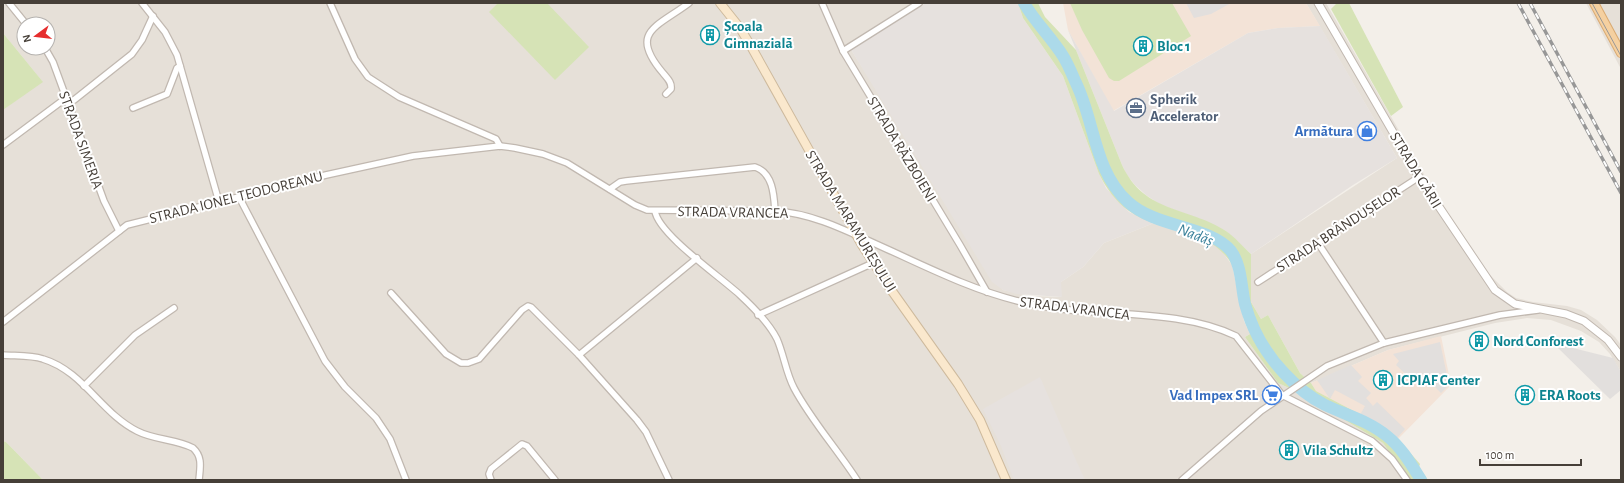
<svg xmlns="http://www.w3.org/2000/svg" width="1624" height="483" viewBox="0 0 1624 483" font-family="'Alegreya Sans',sans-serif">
<rect width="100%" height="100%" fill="#f3efe9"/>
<g fill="#e6e0d8" fill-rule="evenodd">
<path d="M3 3H926L850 48 1003 290 1030 296 1061 297V282L1083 267 1104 243 1154 223 1205 238 1221 250 1232 265 1244 321 1250 334 1245 337 1278 383 1300 393 1383 443 1409 480H43L6 442 3 441V110L42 81 3 33ZM24 24H48V48H24Z"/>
<path d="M1306 3H1326L1429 183 1484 269 1507 292 1516 298 1533 302 1567 306 1581 310 1597 320 1615 337 1621 345V372L1610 354 1599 342 1581 331 1551 320 1527 318 1495 323 1388 350 1311 383 1300 373 1268 315 1261 319 1251 302V254L1397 158Z"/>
<path d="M1586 3H1621V69Z"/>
</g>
<g fill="#f3e3d7">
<path d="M1063 3H1306L1320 26 1278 28 1248 33 1113 111 1068 30Z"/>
<path d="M1441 336 1451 385 1398 439 1367 418 1316 391 1311 383 1388 350Z"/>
</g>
<g fill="#e6e1de">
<path d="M926 3H1018L1023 18 1063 76 1099 174 1106 188 1129 212 1154 223 1104 243 1083 267 1061 282 1062 297 1017 294 1003 290 992 282 850 48Z"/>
<path d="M1320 26 1397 158 1353 185 1251 254 1226 231 1200 219 1161 205 1146 195 1135 185 1127 175 1122 165 1068 30 1114 111 1248 33 1278 28Z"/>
<path d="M1040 377 1075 458 1085 480H1014L1001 446 983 409Z"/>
</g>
<g fill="#d6e3b6">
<path d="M498 3H547L589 47 555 80 489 12Z"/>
<path d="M1018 3H1038L1045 17 1076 50 1122 165C1145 214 1187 206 1226 231 1235 237 1243 247 1251 254V302L1261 319 1268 315 1300 373 1311 383 1316 391 1367 418 1398 439 1420 464 1419 467 1428 480H1409L1383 443 1300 393 1278 383 1245 337 1250 334C1244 320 1240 307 1238 292 1236 282 1236 269 1229 260 1204 226 1161 234 1129 211 1116 202 1106 188 1099 174L1063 76 1023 18Z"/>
<path d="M1070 3H1172L1191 36 1119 81H1114L1109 78 1082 30Z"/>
<path d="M1337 3H1349L1403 107 1391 116 1331 9Z"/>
<path d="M3 33 43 82 3 110Z"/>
<path d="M3 441 6 442 43 480H3Z"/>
</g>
<g fill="#e2dfdd">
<path d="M1186 3H1231L1211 14 1194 18Z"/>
<path d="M1440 342 1449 385 1441 393 1420 372 1412 380 1396 365 1399 361 1393 354Z"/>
<path d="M1557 344 1613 358 1621 372V390L1610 399 1556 346Z"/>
<path d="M1351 365 1362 377 1358 381 1371 393 1366 398 1373 406 1377 402 1405 429 1397 438 1360 415 1365 406 1335 390 1330 399 1317 380Z"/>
</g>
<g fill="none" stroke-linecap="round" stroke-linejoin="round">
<path stroke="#acdaea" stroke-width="12" d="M1024 3C1035 22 1051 37 1063 56 1068 64 1072 74 1076 83 1095 122 1094 171 1128 202 1156 228 1211 226 1231 251 1242 266 1241 287 1245 304 1252 329 1266 354 1284 373 1296 386 1309 397 1325 405 1346 415 1369 421 1387 436 1402 448 1411 464 1421 480"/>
<g stroke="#c1b8b0" stroke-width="8">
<g id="minor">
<path d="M9 3 26 24"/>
<path d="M142 3 165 32 177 55 219 202"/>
<path d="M330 3 355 59 368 77 399 97 496 139 500 146"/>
<path d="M822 3 843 51 960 245 987 292"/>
<path d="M45 48 53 62 104 201 119 231"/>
<path d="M843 51 919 3"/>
<path d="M666 94 671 89C672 82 667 78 663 73 628 32 657 27 689 3"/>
<path d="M68 103 74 100 132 54 142 40 153 16"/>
<path d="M133 108 167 94 177 68 180 66"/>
<path d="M3 145 66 98"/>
<path d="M610 189 620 182 626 181 755 167C773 173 774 195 775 211"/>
<path d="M239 197 325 361 345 387 376 418 390 439 406 480"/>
<path d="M655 211C658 234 722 278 740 295 753 307 769 323 777 339 784 355 786 373 794 388 811 420 837 449 857 480"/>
<path d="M1318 243 1384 343"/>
<path d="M1258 282 1419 177"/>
<path d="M391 293 446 354 461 363H468L479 359 522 310 528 306 531 307 579 355 637 420 646 432 669 480"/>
<path d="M758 315 873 263"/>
<path d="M3 322 127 225 326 175 413 156 500 146 515 148 543 154 567 163 635 205 647 210 775 211C811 213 845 230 878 245 923 265 969 289 1018 301 1087 320 1171 305 1236 336L1282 395 1372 441 1392 459 1407 480"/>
<path d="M3 355C16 356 31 355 43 359 83 371 101 413 137 431 154 440 176 439 193 448 203 457 200 468 199 480"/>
<path d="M579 355 697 258"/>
<path d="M84 386 135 335 174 308"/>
<path d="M491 480 489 474 491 469 522 444 527 446 555 480"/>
<path d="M1182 480 1261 411 1327 366 1384 343 1500 315 1538 310"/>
</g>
</g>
<g stroke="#c1b8b0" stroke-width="9">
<path id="tertiary" d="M1318 3 1419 177 1495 290 1515 304 1566 314 1584 321 1608 340 1621 357"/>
</g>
<g stroke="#ceba9d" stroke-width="10">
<path id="secondary" d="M720 3 740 28 752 48 862 245 887 284 958 384 980 420 1006 480"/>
</g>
<g stroke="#d9aa72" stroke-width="10">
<path id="primary" d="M1594 3 1621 53"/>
</g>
<use href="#minor" stroke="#fff" stroke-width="5.5"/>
<use href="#tertiary" stroke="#fff" stroke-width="7"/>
<use href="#secondary" stroke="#fae8cd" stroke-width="8"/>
<use href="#primary" stroke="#f5d0a0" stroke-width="8"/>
<path stroke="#979797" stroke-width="1" d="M1592 3 1621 56"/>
<g stroke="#979797" stroke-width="3.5">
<g id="rail">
<path d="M1518 3 1621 193"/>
<path d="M1530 3 1621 172"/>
</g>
</g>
<use href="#rail" stroke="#fff" stroke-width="2" stroke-dasharray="6" stroke-linecap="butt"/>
</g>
<defs>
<g id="building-ring" transform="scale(1)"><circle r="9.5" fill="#fff" stroke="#0f9aa8" stroke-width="1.5"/><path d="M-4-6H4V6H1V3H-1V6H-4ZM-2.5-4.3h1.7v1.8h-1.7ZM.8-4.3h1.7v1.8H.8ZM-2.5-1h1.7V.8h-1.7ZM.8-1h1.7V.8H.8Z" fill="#0f9aa8"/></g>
<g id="office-ring" transform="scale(1)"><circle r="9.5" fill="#fff" stroke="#5c6f8a" stroke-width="1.5"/><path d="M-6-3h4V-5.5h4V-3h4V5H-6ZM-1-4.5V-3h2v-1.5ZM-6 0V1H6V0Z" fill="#5c6f8a"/></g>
<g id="shop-ring" transform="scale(1)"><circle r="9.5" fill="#fff" stroke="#3f7fe0" stroke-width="1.5"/><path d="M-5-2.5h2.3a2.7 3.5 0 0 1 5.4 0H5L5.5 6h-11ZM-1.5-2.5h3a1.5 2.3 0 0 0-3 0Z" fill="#3f7fe0"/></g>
<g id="supermarket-ring" transform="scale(1)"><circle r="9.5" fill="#fff" stroke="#3f7fe0" stroke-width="1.5"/><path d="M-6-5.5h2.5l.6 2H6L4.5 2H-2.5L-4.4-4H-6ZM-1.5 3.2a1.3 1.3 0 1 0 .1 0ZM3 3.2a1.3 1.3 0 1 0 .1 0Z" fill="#3f7fe0"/></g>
</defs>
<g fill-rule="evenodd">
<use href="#building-ring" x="710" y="35"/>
<use href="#building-ring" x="1143" y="46"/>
<use href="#office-ring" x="1136" y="108"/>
<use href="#shop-ring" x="1367" y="131"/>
<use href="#building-ring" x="1479" y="341"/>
<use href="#building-ring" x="1383" y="380"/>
<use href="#supermarket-ring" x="1272" y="395"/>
<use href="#building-ring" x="1525" y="395"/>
<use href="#building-ring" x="1289" y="450"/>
</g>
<g text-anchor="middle" stroke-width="4" stroke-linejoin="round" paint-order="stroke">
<g font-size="15" font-weight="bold" fill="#0d838f" stroke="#fff" text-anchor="start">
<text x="724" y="31">Școala<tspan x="724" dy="17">Gimnazială</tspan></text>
<text x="1157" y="51">Bloc 1</text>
<text x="1493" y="346">Nord Conforest</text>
<text x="1397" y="385">ICPIAF Center</text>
<text x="1539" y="400">ERA Roots</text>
<text x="1303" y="455">Vila Schultz</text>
</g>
<g font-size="15" font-weight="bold" fill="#4e5e75" stroke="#fff" text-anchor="start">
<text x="1150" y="104">Spherik<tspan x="1150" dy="17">Accelerator</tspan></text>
</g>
<g font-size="15" font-weight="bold" fill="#366cbe" stroke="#fff" text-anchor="end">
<text x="1353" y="136">Armătura</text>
<text x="1258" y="400">Vad Impex SRL</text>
</g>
<g font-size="15" fill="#463f38" stroke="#fff">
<text transform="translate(81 140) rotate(70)" y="5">STRADA SIMERIA</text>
<text transform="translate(902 149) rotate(59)" y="5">STRADA RĂZBOIENI</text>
<text transform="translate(1416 170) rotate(59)" y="5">STRADA GĂRII</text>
<text transform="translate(236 197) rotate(-14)" y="5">STRADA IONEL TEODOREANU</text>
<text transform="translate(733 212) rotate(1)" y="5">STRADA VRANCEA</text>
<text transform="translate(851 221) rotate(59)" y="5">STRADA MARAMUREȘULUI</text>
<text transform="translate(1338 229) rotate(-33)" y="5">STRADA BRÂNDUȘELOR</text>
<text transform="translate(1075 308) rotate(7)" y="5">STRADA VRANCEA</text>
</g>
<g font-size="16" font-style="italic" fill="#377f99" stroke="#fff">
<text transform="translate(1196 234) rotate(21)" y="6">Nadăș</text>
</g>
</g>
<rect width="1624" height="483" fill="none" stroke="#463f38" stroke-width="8"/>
<g transform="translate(36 36) rotate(255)"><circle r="19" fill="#ffffff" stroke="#b5b2af"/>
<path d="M0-3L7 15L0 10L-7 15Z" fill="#e62e2e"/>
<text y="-6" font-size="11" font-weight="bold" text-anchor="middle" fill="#463f38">N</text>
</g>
<path d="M1480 459v6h101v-6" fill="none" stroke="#463f38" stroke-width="2"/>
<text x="1486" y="459" font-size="12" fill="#463f38" stroke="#ffffff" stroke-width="3" paint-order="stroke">100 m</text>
</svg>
